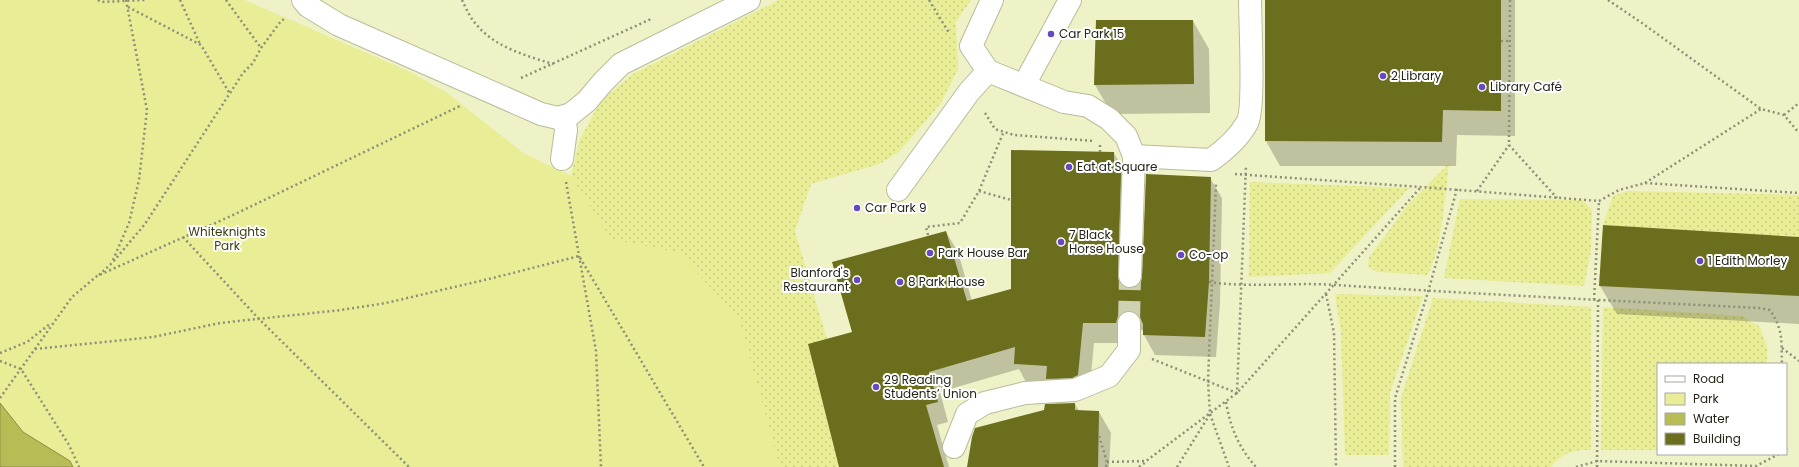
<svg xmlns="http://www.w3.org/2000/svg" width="1799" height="467" viewBox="0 0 1799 467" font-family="Poppins,sans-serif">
<defs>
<pattern id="grass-dots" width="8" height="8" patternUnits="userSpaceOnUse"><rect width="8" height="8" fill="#e8ed96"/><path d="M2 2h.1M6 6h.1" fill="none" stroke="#c7cb81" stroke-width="1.8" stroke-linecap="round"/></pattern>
</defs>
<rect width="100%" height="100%" fill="#fafdd9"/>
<path fill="#eff2c7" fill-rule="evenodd" d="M0 0H1799V467H0ZM1658 364H1786V454H1658Z"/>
<g fill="url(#grass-dots)">
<path d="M0 0H244L410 72 447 93 523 153 571 176 580 139 601 101 633 74 779 0H971L956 22 958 69 941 103 899 152 879 164 811 184 795 231 827 339 808 345 839 467H333Z"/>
<path d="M1449 163C1446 188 1441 257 1427 275L1378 272 1368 267 1369 257 1408 205Z"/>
<path d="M1250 182 1409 188 1330 273 1249 277Z"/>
<path d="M1628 191 1799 195V237L1603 225 1613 196Z"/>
<path d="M1460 199 1583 200 1592 210 1591 250 1584 286 1444 278Z"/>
<path d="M1335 294 1423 296 1390 393 1389 455H1345L1341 333Z"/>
<path d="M1433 298 1591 307V450C1571 450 1564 452 1551 467H1403L1401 398Z"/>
<path d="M1603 307 1742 316 1760 327 1767 347V364H1658V450H1601Z"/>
</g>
<path fill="#e8ed96" d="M0 0H244L410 72 447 93 523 153 571 176 611 239 679 253 739 318 780 467H0Z"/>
<path fill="#b8bc54" stroke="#8c8f42" d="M0 403 23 432 70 461 73 467H0Z"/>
<g fill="#0003">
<path d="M1266 0H1515V136L1457 135 1456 166H1280L1266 141Z"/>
<path d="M1193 21 1209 49 1210 113 1112 114 1095 85Z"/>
<path d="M1114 153 1126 174 1132 194 1129 290 1137 288 1142 283 1210 178 1222 198 1220 303 1216 357 1155 355 1144 335V331L1141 330 1135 332 1128 343H1094L1089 396 1027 384 1019 369 940 392 948 422 937 425 949 467H840L854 333 946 232 958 252 972 301 1012 289Z"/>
<path d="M1799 238V324L1617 314 1600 286Z"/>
<path d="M1075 404 1079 411 1099 412 1111 433 1109 467H968Z"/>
</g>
<g fill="#6b6e1c">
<path d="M1265 0H1501V111L1443 110 1442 142 1265 141Z"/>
<path d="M1096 20H1193L1194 84 1094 85Z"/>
<path d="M1011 150 1114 152V172L1121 173 1118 276 1119 282 1123 286 1129 288 1136 287 1141 282 1142 276 1146 174 1211 177 1209 282 1205 337 1143 335V324L1140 317 1135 312 1129 311 1123 312 1118 316 1116 323H1083L1078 375 1072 378 1046 379 1047 366 1014 364 1015 347 929 372 938 402 926 405 944 467H839L808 344 852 332 832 262 946 231 967 301 1011 289Z"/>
<path d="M1603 225 1799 237V296L1599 286Z"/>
<path d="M1075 403V410L1099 411 1098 467H967L972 437 975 428 1044 410 1045 404Z"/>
</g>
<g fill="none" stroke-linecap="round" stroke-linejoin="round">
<path stroke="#cfd2b2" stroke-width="22" stroke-dasharray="22 11" stroke-linecap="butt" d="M1129 323 1130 276"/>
<g stroke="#b9bc9a" stroke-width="24">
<g id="minor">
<path d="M303 0 308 6 339 25 541 114 558 118 571 114 587 101 603 82 621 64 749 0"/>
<path d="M988 71 1064 102 1088 106 1109 119 1126 136 1134 156 1130 276"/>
<path d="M1024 85 1070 0"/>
<path d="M1134 156 1211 160C1225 150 1238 139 1247 123 1255 110 1250 21 1250 0"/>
<path d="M562 159 566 130 564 117"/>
<path d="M898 190 969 92 988 71 971 46 992 0"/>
<path d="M954 447 967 414 985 403 1025 393 1075 390 1109 376 1129 350V323"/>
</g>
</g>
<g stroke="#8d8f77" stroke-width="2.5" stroke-dasharray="2 3" stroke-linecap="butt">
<path d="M98 0 101 2 145 0"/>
<path d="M180 0 200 44"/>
<path d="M226 0 261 48"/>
<path d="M462 0C466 8 470 18 476 24 494 47 527 56 553 64"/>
<path d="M929 0 949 33"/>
<path d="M1510 0 1509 145 1557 198"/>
<path d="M1608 0 1642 23 1761 109 1784 115 1799 133"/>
<path d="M128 7 201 45 230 94"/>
<path d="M1501 41H1510"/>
<path d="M521 78 651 19"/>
<path d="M985 113 995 129 1014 135 1095 141"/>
<path d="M1784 115 1799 103"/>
<path d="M1100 145V152"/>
<path d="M1235 174 1421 187 1599 201 1619 190 1645 183 1799 193"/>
<path d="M566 182 596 351 601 467"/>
<path d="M1645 183 1761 109"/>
<path d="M979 191 1011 200"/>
<path d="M1477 191 1509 145"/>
<path d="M928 235 926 227 960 223 979 191 1004 131"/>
<path d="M183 237 258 318 409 467"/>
<path d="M113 260 129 223 139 180 147 110 126 0"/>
<path d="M99 275 113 262 145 224 243 73 253 63 261 48 281 21 286 18"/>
<path d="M1209 282C1251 288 1294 282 1336 285 1477 294 1618 301 1759 308L1770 310C1784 332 1781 340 1782 364"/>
<path d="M1326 294 1334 333 1336 467"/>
<path d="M1594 300 1599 201"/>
<path d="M1782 348 1799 361"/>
<path d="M35 349 153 337 220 323 341 310 386 303 497 277 579 256 704 467"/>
<path d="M0 353 27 342 51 323"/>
<path d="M1152 359 1237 393 1246 165"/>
<path d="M0 361 21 369 69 445 79 467"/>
<path d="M0 398 72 297 97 276 231 216 460 106"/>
<path d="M1226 402C1230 427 1239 448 1256 467"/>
<path d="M1210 414 1229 467"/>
<path d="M1099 436 1107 462 1106 467"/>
<path d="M1786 448V451"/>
<path d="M1107 462 1146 461 1237 393 1421 187"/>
<path d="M1139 467 1146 462"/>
<path d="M1177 467 1210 414 1208 381 1216 184"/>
<path d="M1395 467V398L1428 292 1457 189"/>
<path d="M1576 467 1597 461 1756 466 1779 454"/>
<path d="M1597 467 1598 300"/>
</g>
<use href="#minor" stroke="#fff" stroke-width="22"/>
</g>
<g fill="#6748c0" stroke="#fff" stroke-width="1.5">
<circle cx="1051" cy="34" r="4"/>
<circle cx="1383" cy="76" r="4"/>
<circle cx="1482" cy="87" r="4"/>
<circle cx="1069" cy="167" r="4"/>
<circle cx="857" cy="208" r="4"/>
<circle cx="1061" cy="242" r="4"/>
<circle cx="930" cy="253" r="4"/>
<circle cx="1181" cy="255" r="4"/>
<circle cx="1700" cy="261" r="4"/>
<circle cx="857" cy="280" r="4"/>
<circle cx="900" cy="282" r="4"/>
<circle cx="876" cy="387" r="4"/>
</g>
<g text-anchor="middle" stroke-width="4" stroke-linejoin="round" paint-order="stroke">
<g font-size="12" fill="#242518" stroke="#fff" text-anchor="start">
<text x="1059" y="38">Car Park 15</text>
<text x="1391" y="80">2 Library</text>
<text x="1490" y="91">Library Café</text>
<text x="1077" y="171">Eat at Square</text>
<text x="865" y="212">Car Park 9</text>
<text x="1069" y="239">7 Black<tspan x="1069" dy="14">Horse House</tspan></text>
<text x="938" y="257">Park House Bar</text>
<text x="1189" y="259">Co-op</text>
<text x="1708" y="265">1 Edith Morley</text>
<text x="849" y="277" text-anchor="end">Blanford's<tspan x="849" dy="14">Restaurant</tspan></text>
<text x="908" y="286">8 Park House</text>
<text x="884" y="384">29 Reading<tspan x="884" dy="14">Students’ Union</tspan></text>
</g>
<g font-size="12" fill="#3c3e12" stroke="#fff">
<text x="227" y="236">Whiteknights<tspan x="227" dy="14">Park</tspan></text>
</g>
</g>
<rect x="1657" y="363" width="130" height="92" fill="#ffffff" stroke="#a7a8a3"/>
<rect x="1665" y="376" width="20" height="6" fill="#ffffff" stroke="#a7a8a3"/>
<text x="1693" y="383" font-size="12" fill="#242518">Road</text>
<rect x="1665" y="393" width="20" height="12" fill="#e8ed96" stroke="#a7a8a3"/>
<text x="1693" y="403" font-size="12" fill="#242518">Park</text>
<rect x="1665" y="413" width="20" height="12" fill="#b8bc54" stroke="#a7a8a3"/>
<text x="1693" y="423" font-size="12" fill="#242518">Water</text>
<rect x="1665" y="433" width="20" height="12" fill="#6b6e1c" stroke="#a7a8a3"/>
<text x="1693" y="443" font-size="12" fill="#242518">Building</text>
</svg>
